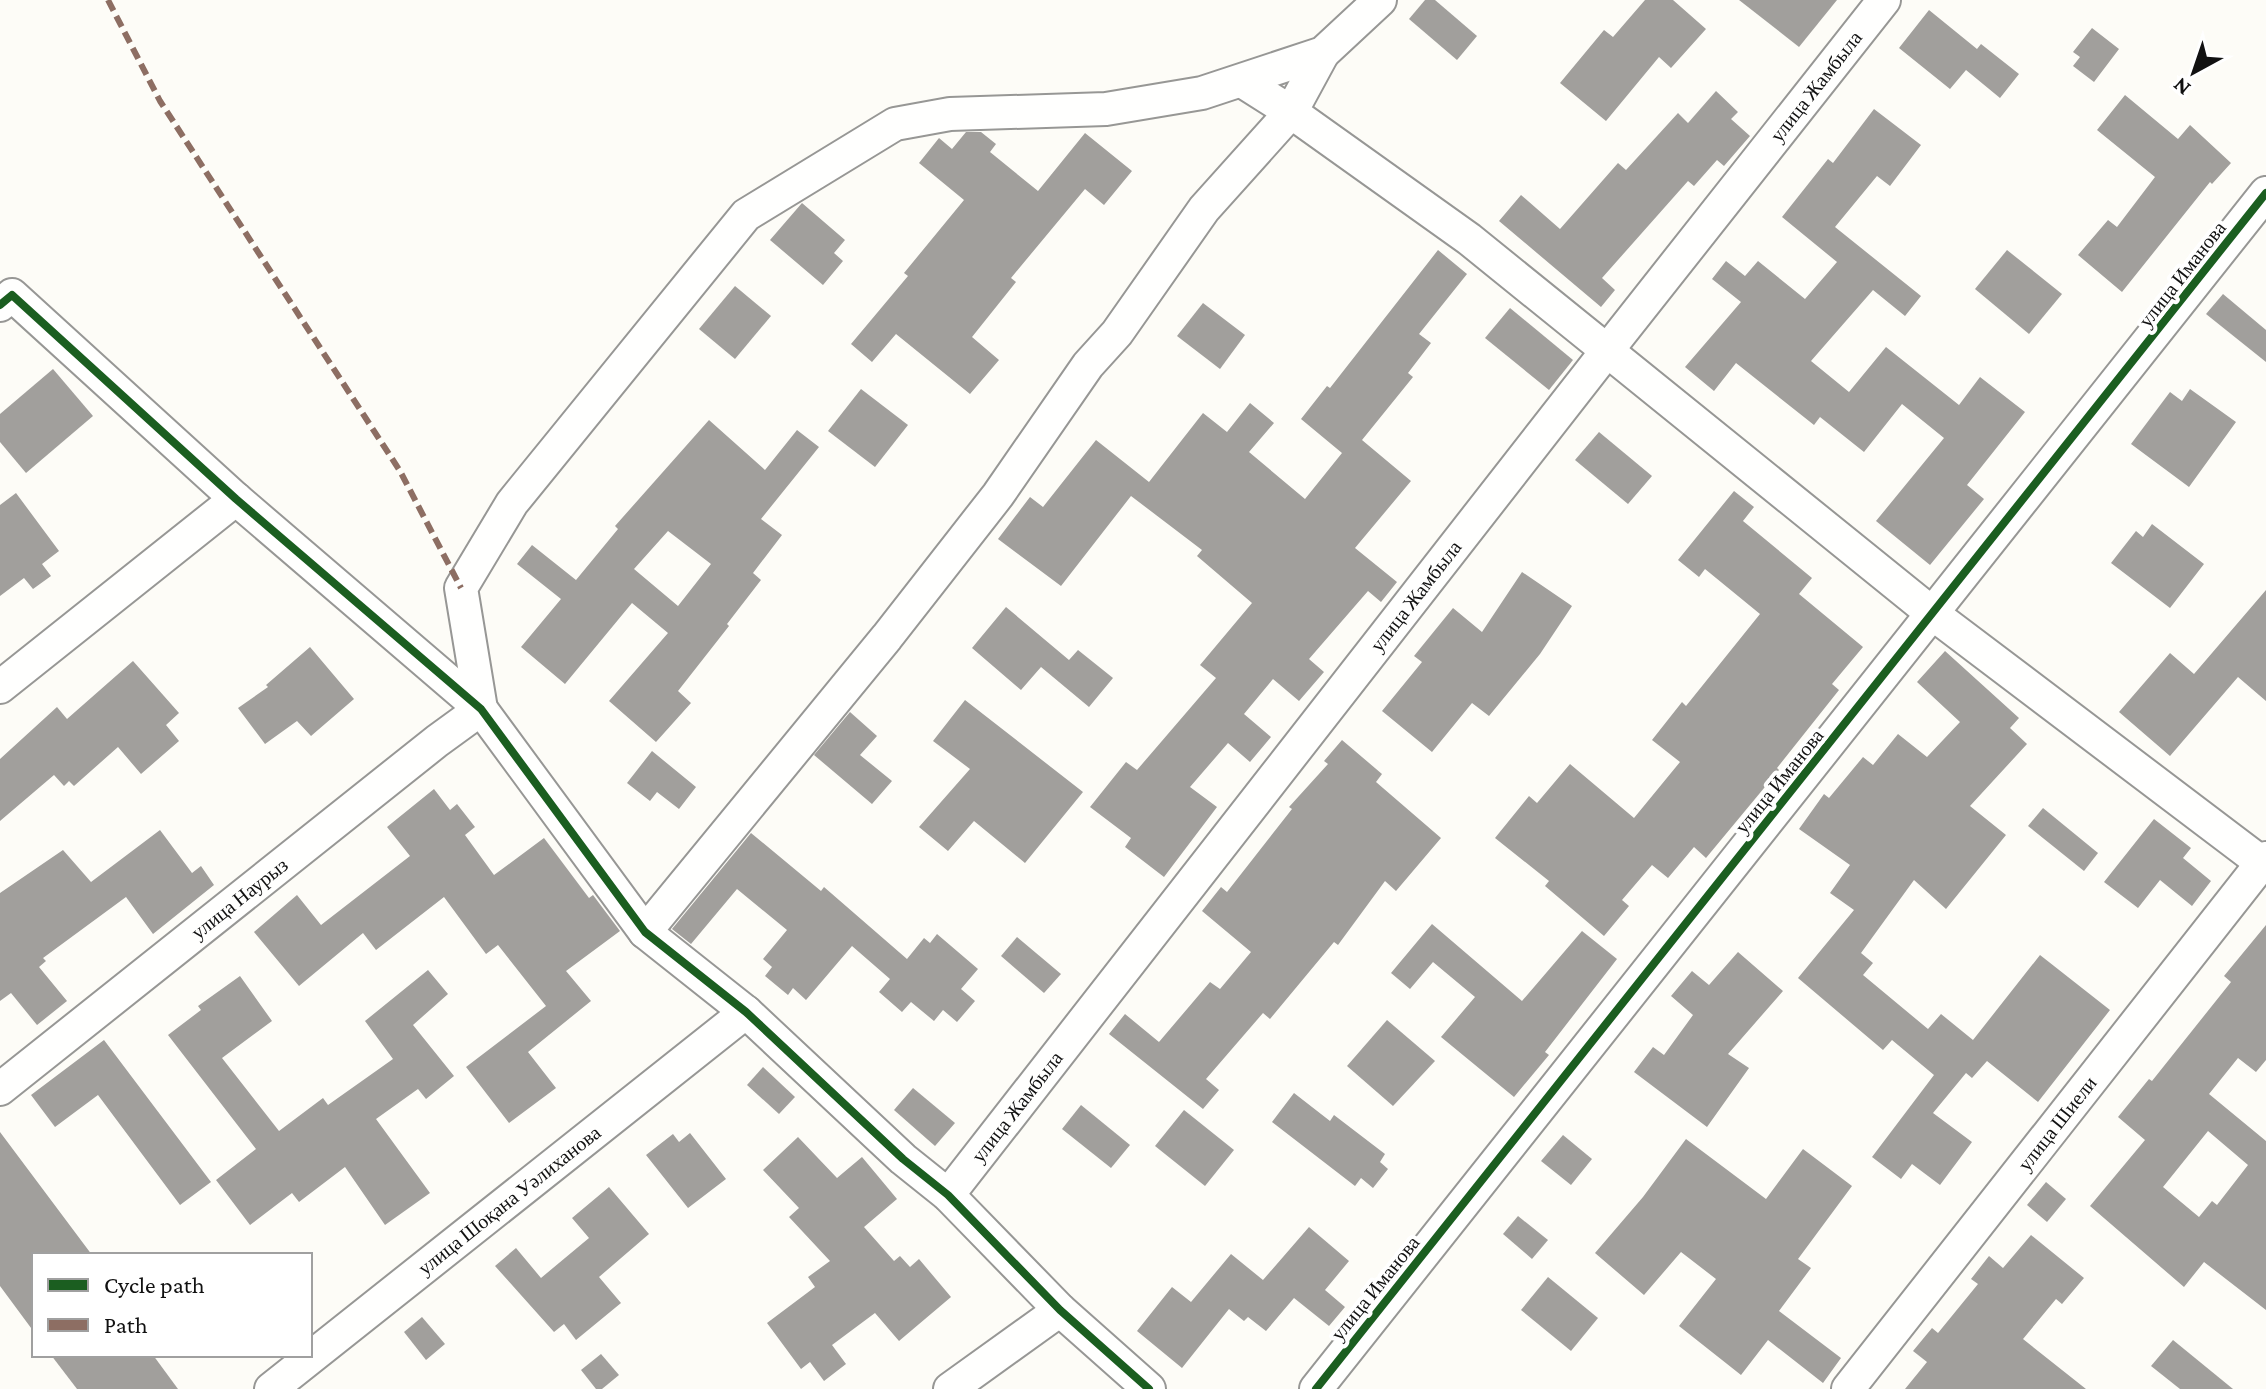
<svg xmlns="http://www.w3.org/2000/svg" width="2266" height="1389" viewBox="0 0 2266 1389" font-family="'Crimson Pro',serif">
<rect width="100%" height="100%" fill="#fdfcf7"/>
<g fill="#a19f9c" fill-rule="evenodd">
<path d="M1425 0H1435L1477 36 1457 60 1409 19Z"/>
<path d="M1645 0H1673L1706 29 1671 68 1659 57 1606 121 1560 83 1604 30 1613 37Z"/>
<path d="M1739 0H1837L1799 47Z"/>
<path d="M1929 10 1977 49 1981 44 2019 74 2000 98 1966 70 1950 89 1899 48Z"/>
<path d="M2092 28 2119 49 2094 82 2073 66 2080 57 2073 52Z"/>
<path d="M1716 91 1738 112 1731 119 1750 136 1724 166 1717 160 1694 186 1688 181 1602 278 1615 290 1601 307 1499 221 1521 195 1560 229 1618 163 1626 170 1678 113 1688 123Z"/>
<path d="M2125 95 2178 139 2190 125 2231 163 2212 184 2210 182 2122 292 2078 255 2108 220 2117 227 2155 177 2097 130Z"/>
<path d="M1874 109 1921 145 1890 186 1877 176 1835 227 1921 296 1905 316 1873 290 1811 361 1849 392 1886 347 1959 405 1980 377 2025 412 1967 485 1984 499 1930 565 1876 521 1944 438 1902 404 1864 452 1820 417 1814 425 1736 363 1714 391 1685 367 1741 302 1712 279 1726 261 1745 276 1758 261 1805 299 1837 262 1782 217 1828 159 1833 163Z"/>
<path d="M966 132H981L996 144 990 152 1038 191 1085 133 1132 171 1104 205 1085 189 1011 278 1016 282 972 337 999 360 970 394 896 334 872 362 851 344 908 276 904 273 964 200 919 163 939 138 952 149Z"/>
<path d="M802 203 845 240 834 253 843 261 823 285 770 240Z"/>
<path d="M1438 250 1467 274 1419 334 1431 343 1408 373 1413 377 1362 440 1411 481 1355 548 1397 582 1381 602 1368 591 1309 659 1324 672 1299 701 1273 679 1244 714 1271 737 1250 762 1228 743 1190 787 1217 807 1164 877 1125 847 1131 838 1090 807 1126 762 1137 770 1216 678 1200 665 1252 603 1197 556 1202 550 1131 496 1061 586 998 539 1030 497 1043 507 1096 440 1149 482 1203 413 1227 432 1250 403 1274 423 1249 452 1305 499 1342 453 1301 419 1327 386 1330 388Z"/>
<path d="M2007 250 2062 294 2029 334 1975 289Z"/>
<path d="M735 286 771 316 735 359 699 329Z"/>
<path d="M2223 294 2266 330V362L2206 314Z"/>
<path d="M1203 303 1245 335 1220 369 1177 336Z"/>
<path d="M1510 308 1573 360 1549 390 1485 338Z"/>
<path d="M53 369 93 416 26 473 0 442V414Z"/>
<path d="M861 389 908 425 875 467 828 431Z"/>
<path d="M2190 389 2236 422 2189 487 2131 444 2170 392 2182 401Z"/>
<path d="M709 420 765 470 797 430 819 447 761 519 782 535 753 573 761 580 727 624 729 626 678 691 691 703 656 742 609 701 668 633 632 603 565 684 521 647 561 599 517 564 532 545 576 580 618 529 615 526ZM668 531 711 564 678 606 634 569Z"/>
<path d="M1599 432 1652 476 1628 504 1575 460Z"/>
<path d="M1734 491 1754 507 1743 521 1812 578 1799 594 1863 647 1832 684 1839 690 1777 768 1779 770 1706 858 1694 847 1668 878 1652 865 1622 900 1629 906 1604 936 1545 886 1549 881 1495 838 1529 796 1537 803 1570 764 1634 818 1680 762 1652 740 1682 702 1686 706 1760 614 1705 569 1699 577 1678 560Z"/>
<path d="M16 493 59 551 42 564 51 576 33 589 24 578 0 596V505Z"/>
<path d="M2152 524 2204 564 2170 608 2111 563 2136 531 2143 537Z"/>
<path d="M1522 572 1572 606 1540 654 1489 716 1472 703 1432 752 1382 711 1422 662 1414 656 1453 608 1482 632Z"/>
<path d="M2266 590V701L2238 677 2170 756 2119 712 2170 653 2194 674Z"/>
<path d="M1006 607 1069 660 1078 650 1113 678 1089 707 1041 667 1021 690 972 648Z"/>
<path d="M310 647 354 699 311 736 297 721 265 744 238 708 268 687 266 685Z"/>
<path d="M1945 651 2019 718 2010 728 2027 744 1970 806 2006 835 1946 909 1914 880 1861 953 1873 963 1863 975 1928 1029 1941 1014 1973 1040 2040 955 2110 1010 2038 1102 1987 1061 1972 1078 1966 1073 1933 1113 1972 1142 1940 1185 1912 1164 1901 1179 1872 1157 1934 1075 1892 1040 1883 1050 1798 978 1854 910 1830 893 1850 865 1799 829 1824 794 1829 798 1863 757 1873 765 1898 734 1927 757 1960 722 1917 682Z"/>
<path d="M133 661 179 713 166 725 179 741 141 774 118 747 74 786 69 781 64 786 54 775 0 821V759L57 707 67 719Z"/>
<path d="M965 700 1083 792 1025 863 974 821 948 851 919 827 970 769 933 741Z"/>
<path d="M850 712 877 736 860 755 892 781 872 804 814 755Z"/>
<path d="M1342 740 1382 774 1376 782 1441 838 1396 891 1385 881 1338 945 1334 942 1270 1019 1263 1013 1206 1079 1219 1090 1203 1109 1109 1034 1125 1014 1159 1042 1210 982 1220 989 1251 952 1202 911 1221 887 1227 892 1292 809 1289 807 1328 764 1324 761Z"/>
<path d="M652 751 696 787 679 809 657 792 650 801 627 783Z"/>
<path d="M434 789 450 810 457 804 475 827 465 835 494 875 544 838 589 898 593 895 620 931 566 971 591 1001 528 1052 556 1088 509 1123 466 1067 546 1006 498 945 486 954 444 897 376 950 363 933 299 986 254 932 297 895 321 925 410 856 387 827Z"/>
<path d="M2043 808 2098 853 2084 871 2028 826Z"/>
<path d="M2154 819 2191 848 2183 858 2211 881 2192 906 2160 880 2138 908 2104 882Z"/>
<path d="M160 830 192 873 201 866 214 885 153 934 126 897 43 958 46 961 39 967 67 1001 37 1025 11 993 0 1001V893L63 850 91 882Z"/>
<path d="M751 833 821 891 824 887 907 959 924 938 930 943 937 934 978 969 961 989 975 1001 957 1022 943 1010 934 1021 911 1002 902 1012 879 992 890 979 852 946 806 1000 793 988 788 995 765 976 772 967 763 959 787 930 737 889 691 944 672 929Z"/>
<path d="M1432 924 1522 1001 1582 931 1617 959 1545 1052 1549 1055 1514 1097 1441 1037 1475 997 1433 962 1410 989 1391 973Z"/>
<path d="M2266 925V1060L2256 1072 2238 1058 2209 1094 2266 1141V1310L2204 1262 2184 1287 2090 1206 2145 1140 2118 1117 2149 1079 2152 1081 2231 982 2224 976ZM2208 1131 2248 1165 2217 1205 2212 1201 2199 1217 2163 1187Z"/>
<path d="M1017 937 1061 974 1044 993 1001 956Z"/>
<path d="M1738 952 1783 991 1728 1054 1749 1068 1707 1127 1634 1072 1653 1047 1664 1055 1693 1015 1671 996 1692 971 1709 985Z"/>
<path d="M428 970 448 994 413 1025 454 1076 426 1099 418 1089 376 1119 430 1193 385 1225 345 1167 299 1202 292 1193 250 1225 216 1180 256 1149 168 1035 201 1010 198 1006 240 976 272 1021 222 1058 279 1131 323 1098 328 1105 393 1059 365 1021Z"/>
<path d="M1387 1020 1435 1061 1393 1106 1347 1066Z"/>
<path d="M104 1040 211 1182 180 1205 98 1095 55 1127 31 1095Z"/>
<path d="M763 1067 795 1097 779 1114 747 1085Z"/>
<path d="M913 1088 955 1123 935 1146 894 1110Z"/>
<path d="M1294 1093 1330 1121 1334 1115 1385 1154 1380 1162 1388 1169 1373 1188 1361 1178 1355 1186 1272 1122Z"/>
<path d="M1081 1105 1130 1145 1111 1168 1062 1129Z"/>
<path d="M1184 1110 1234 1150 1205 1186 1155 1146Z"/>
<path d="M0 1132 92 1255H34V1332L0 1286Z"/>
<path d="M690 1133 726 1179 688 1208 646 1155 673 1134 679 1142Z"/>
<path d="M1563 1135 1592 1159 1571 1185 1541 1161Z"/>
<path d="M798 1137 837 1178 862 1157 897 1199 864 1227 894 1261 900 1256 910 1267 919 1259 951 1297 899 1341 875 1313 832 1345 846 1364 824 1381 810 1362 801 1369 767 1323 815 1287 808 1277 830 1261 789 1217 799 1208 763 1170Z"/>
<path d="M1686 1139 1766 1199 1803 1149 1852 1186 1798 1259 1811 1268 1779 1311 1841 1358 1823 1383 1768 1340 1741 1375 1679 1326 1716 1279 1681 1252 1644 1295 1595 1253 1643 1197Z"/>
<path d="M2046 1182 2066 1199 2047 1222 2027 1205Z"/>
<path d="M609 1187 649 1234 599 1277 621 1303 576 1340 564 1324 554 1332 495 1266 516 1248 541 1278 589 1238 572 1218Z"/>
<path d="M1518 1216 1548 1240 1532 1259 1503 1234Z"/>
<path d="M1309 1227 1349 1261 1325 1290 1345 1307 1329 1326 1294 1298 1266 1331 1248 1317 1244 1321 1229 1309 1182 1368 1137 1331 1172 1287 1191 1302 1231 1254 1263 1280Z"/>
<path d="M2031 1235 2084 1278 2062 1304 2056 1299 2023 1339 2086 1389H1905L1927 1362 1913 1351 1932 1328 1938 1333 1978 1284 1971 1279 1989 1256 2003 1268Z"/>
<path d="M1548 1277 1598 1318 1571 1351 1521 1310Z"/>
<path d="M422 1317 445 1344 426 1360 404 1332Z"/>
<path d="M2173 1340 2233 1389H2180L2151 1366Z"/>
<path d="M601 1354 619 1375 602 1389H596L581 1370Z"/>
<path d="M51 1355H153L178 1389H77Z"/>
</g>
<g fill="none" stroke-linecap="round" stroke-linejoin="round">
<g stroke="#979795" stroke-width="36">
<g id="minor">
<path d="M1242 81 1291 112 1469 239 1933 614 2266 866"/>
<path d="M0 305 12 295 236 499 481 709 645 932 746 1012 903 1159 948 1195 1060 1310 1149 1389"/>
<path d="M0 687 236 499"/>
<path d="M481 709 461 588 512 503 746 215 895 124 950 114 1106 109 1202 93 1323 53 1380 0"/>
<path d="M645 932 887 637 998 495 1088 365 1117 333 1204 209 1291 112 1323 53"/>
<path id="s1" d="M0 1089 437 741 481 709"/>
<path id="s2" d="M948 1195 1606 352 1884 0"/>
<path id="s3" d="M271 1389 746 1012"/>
<path d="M950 1389 1060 1310"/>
<path d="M1316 1389 2266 193"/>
<path id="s4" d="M1848 1389 2266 858"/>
</g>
</g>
<use href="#minor" stroke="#fffffe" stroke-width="32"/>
<path stroke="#8d6e63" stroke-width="6" stroke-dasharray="12 6" stroke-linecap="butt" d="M108 0 160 101 400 471 461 588"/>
<g stroke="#fff" stroke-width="13">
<g id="cycleway">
<path d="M0 305 12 295 236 499 481 709 645 932 746 1012 903 1159 948 1195 1060 1310 1149 1389"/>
<path d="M1316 1389 2266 193"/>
</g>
</g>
<use href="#cycleway" stroke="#1b5e20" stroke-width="8"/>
</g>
<g text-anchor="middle" stroke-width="8" stroke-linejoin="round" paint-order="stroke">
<g font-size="20" fill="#111" stroke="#fff">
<text dy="7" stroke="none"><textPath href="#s2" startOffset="1408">улица Жамбыла</textPath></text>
<text transform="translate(2182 274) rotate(-52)" y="7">улица Иманова</text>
<text dy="7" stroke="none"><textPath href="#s2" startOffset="760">улица Жамбыла</textPath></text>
<text transform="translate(1779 781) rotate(-51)" y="7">улица Иманова</text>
<text dy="7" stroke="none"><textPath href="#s1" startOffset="306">улица Наурыз</textPath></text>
<text dy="7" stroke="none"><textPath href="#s2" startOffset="112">улица Жамбыла</textPath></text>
<text dy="7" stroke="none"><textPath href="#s4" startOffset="338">улица Шиели</textPath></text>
<text dy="7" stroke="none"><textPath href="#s3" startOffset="304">улица Шоқана Уәлиханова</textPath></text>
<text transform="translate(1375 1288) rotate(-51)" y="7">улица Иманова</text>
</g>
</g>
<rect x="32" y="1253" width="280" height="104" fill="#ffffff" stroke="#a0a0a0" stroke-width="2"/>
<rect x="48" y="1279" width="40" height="12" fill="#1b5e20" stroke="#a0a0a0" stroke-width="2"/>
<text x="104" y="1293" font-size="24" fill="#111111">Cycle path</text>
<rect x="48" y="1319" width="40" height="12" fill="#8d6e63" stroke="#a0a0a0" stroke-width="2"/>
<text x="104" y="1333" font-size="24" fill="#111111">Path</text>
<g transform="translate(2194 72) rotate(220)" stroke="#ffffff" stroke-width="6" paint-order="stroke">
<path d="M0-6L14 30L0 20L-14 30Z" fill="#111111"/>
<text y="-12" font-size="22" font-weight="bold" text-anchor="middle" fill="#111111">N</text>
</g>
</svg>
